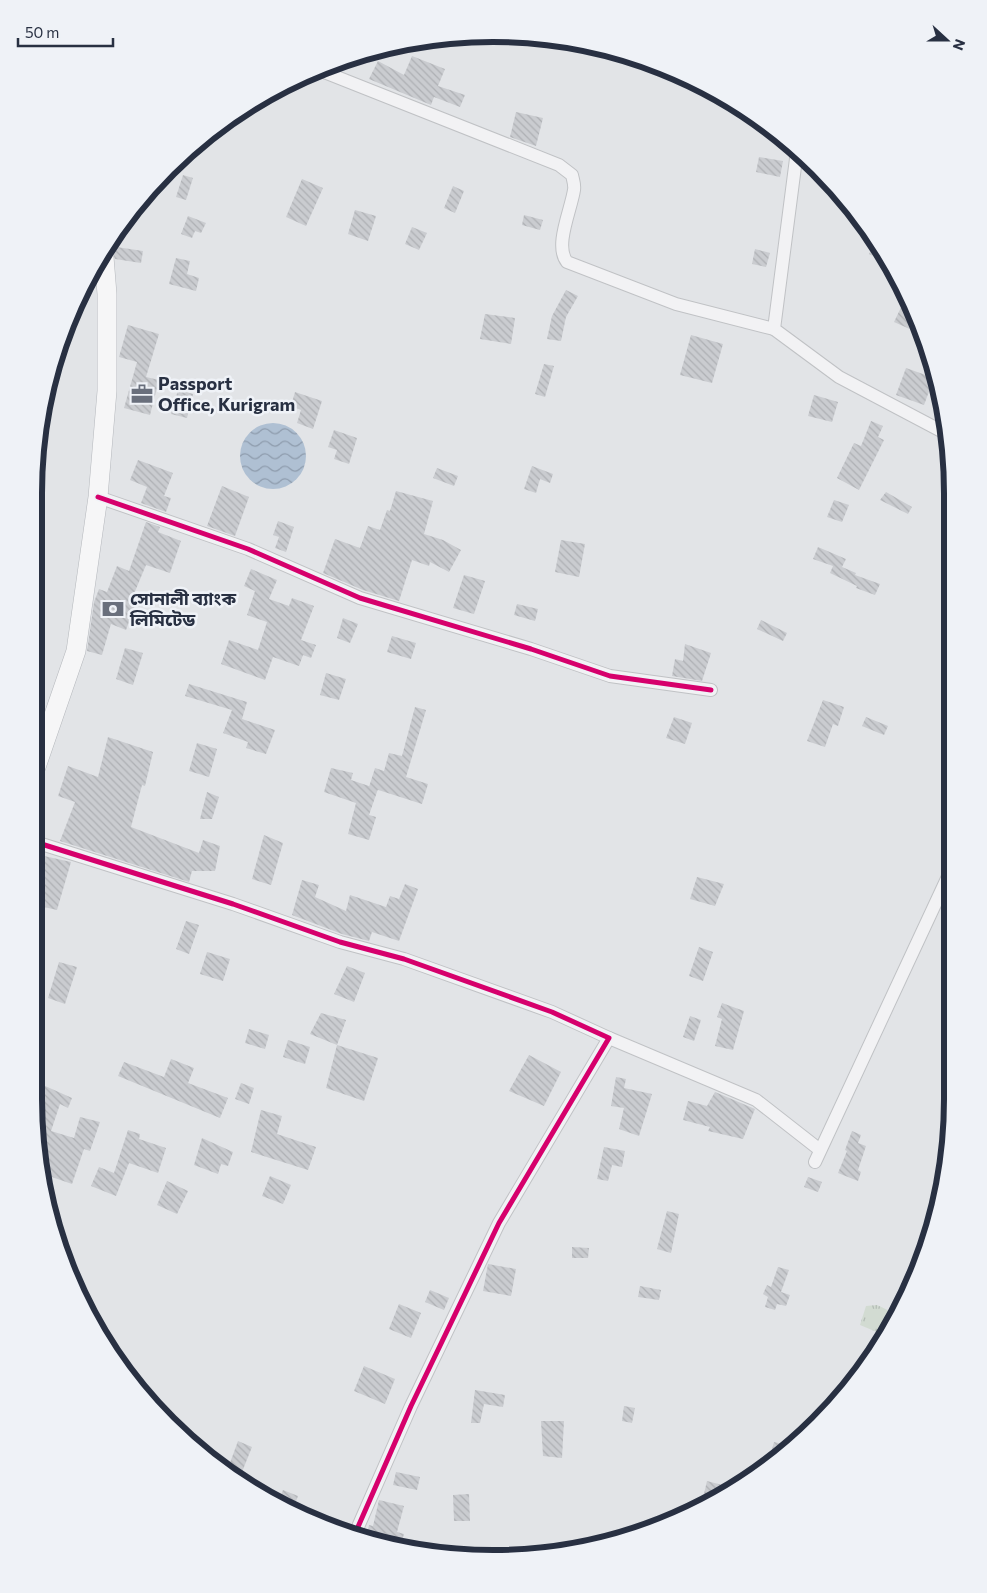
<svg xmlns="http://www.w3.org/2000/svg" width="987" height="1593" viewBox="0 0 987 1593" font-family="Commissioner,'Noto Sans Bengali',sans-serif">
<defs>
<pattern id="park-tufts" width="24" height="20" patternUnits="userSpaceOnUse" patternTransform="scale(1.25)"><rect width="24" height="20" fill="#d2dbd2"/><path d="M3 7l-1-3M5 7V3M7 7l1-3M15 17l-1-3M17 17v-4M19 17l1-3" fill="none" stroke="#b4bcb6"/></pattern>
<pattern id="water-waves" width="16" height="10" patternUnits="userSpaceOnUse" patternTransform="scale(1.25)"><rect width="16" height="10" fill="#afc0d3"/><path d="M0 5q4-4 8 0t8 0" fill="none" stroke="#8e9cad"/></pattern>
<pattern id="building-back-hatch" width="6" height="6" patternUnits="userSpaceOnUse" patternTransform="scale(1.25)"><rect width="6" height="6" fill="#caccd0"/><path d="M-1 5l2 2M0 0l6 6M5-1l2 2" fill="none" stroke="#aeb0b4"/></pattern>
</defs>
<rect width="100%" height="100%" fill="#e2e4e7"/>
<path fill="url(#park-tufts)" d="M877 1305 896 1314 884 1335 860 1325 866 1306Z"/>
<circle fill="url(#water-waves)" cx="273" cy="456" r="33"/>
<g fill="url(#building-back-hatch)">
<path d="M412 56 445 69 438 86 465 95 460 107 434 97 431 105 369 79 378 61 404 75Z"/>
<path d="M516 112 543 118 536 146 510 137Z"/>
<path d="M759 157 783 161 780 177 756 172Z"/>
<path d="M183 175 193 178 186 200 176 197Z"/>
<path d="M302 179 323 188 306 226 286 217Z"/>
<path d="M453 186 464 191 455 213 444 208Z"/>
<path d="M355 210 376 216 368 241 348 234Z"/>
<path d="M524 215 543 220 540 230 522 225Z"/>
<path d="M188 216 206 223 201 233 195 231 192 238 181 234Z"/>
<path d="M412 227 427 233 419 250 405 244Z"/>
<path d="M110 246 143 251 141 263 115 259Z"/>
<path d="M873 246 881 249 892 265 869 254Z"/>
<path d="M755 249 770 253 766 267 752 264Z"/>
<path d="M176 258 190 261 187 274 199 278 196 291 169 284Z"/>
<path d="M566 290 578 296 566 317 561 341 547 339 552 316Z"/>
<path d="M906 297 915 320 921 334 894 322Z"/>
<path d="M485 314 515 318 511 344 480 339Z"/>
<path d="M128 325 159 334 146 377 159 380 150 415 124 408 137 362 119 357Z"/>
<path d="M691 335 723 344 712 383 680 375Z"/>
<path d="M544 364 554 366 545 397 535 394Z"/>
<path d="M906 368 934 378 924 405 896 395Z"/>
<path d="M178 390 193 394 187 418 171 414Z"/>
<path d="M295 392 322 401 313 429 297 423 301 410 291 406Z"/>
<path d="M814 395 838 402 832 422 808 416Z"/>
<path d="M871 421 883 426 878 437 884 440 859 490 837 478 854 443 861 446Z"/>
<path d="M334 430 357 438 349 464 334 459 337 450 328 447Z"/>
<path d="M138 460 173 473 164 496 171 498 166 512 141 503 147 487 130 480Z"/>
<path d="M532 466 553 474 550 483 540 479 536 493 524 489Z"/>
<path d="M437 468 458 476 454 486 433 478Z"/>
<path d="M222 486 249 497 235 536 207 526Z"/>
<path d="M396 491 433 501 424 534 443 540 461 550 449 572 430 562 429 566 412 560 399 601 363 590 323 573 335 539 360 548 368 526 380 530 387 510 390 511Z"/>
<path d="M886 492 912 507 908 514 880 500Z"/>
<path d="M834 500 849 505 842 522 827 517Z"/>
<path d="M278 521 294 527 286 552 275 548 279 537 273 535Z"/>
<path d="M146 522 160 527 158 532 181 541 170 573 146 565 131 601 136 603 126 630 111 624 102 655 87 651 94 602 99 589 107 592 117 566 129 571Z"/>
<path d="M561 540 585 544 579 577 555 572Z"/>
<path d="M818 547 846 559 842 567 856 573 855 575 880 584 875 595 856 588 857 586 830 573 833 566 813 559Z"/>
<path d="M251 569 277 580 269 599 289 606 292 598 314 606 301 640 316 645 311 658 303 655 299 666 273 657 265 680 221 664 229 640 258 650 267 622 247 615 255 591 244 586Z"/>
<path d="M464 575 485 581 474 614 453 608Z"/>
<path d="M517 604 538 609 535 621 514 615Z"/>
<path d="M343 618 358 624 350 643 337 638Z"/>
<path d="M761 620 787 633 783 641 757 629Z"/>
<path d="M392 636 416 643 411 659 387 652Z"/>
<path d="M685 644 711 653 702 681 672 676 675 659 683 661Z"/>
<path d="M125 648 143 653 133 685 116 679Z"/>
<path d="M326 673 346 679 339 700 320 695Z"/>
<path d="M189 684 247 702 242 719 275 730 266 754 246 748 248 742 223 733 232 710 185 696Z"/>
<path d="M823 700 844 707 838 726 833 724 825 747 807 741Z"/>
<path d="M415 707 426 710 406 777 428 784 422 804 369 787 375 768 384 771 389 753 402 756Z"/>
<path d="M674 717 692 723 685 744 666 738Z"/>
<path d="M866 717 888 726 884 735 862 726Z"/>
<path d="M108 737 153 752 145 786 142 785 131 827 199 853 203 840 220 846 215 871H192L189 882 60 841 75 802 58 796 68 766 98 777Z"/>
<path d="M197 743 217 749 209 777 189 771Z"/>
<path d="M331 768 353 773 351 780 378 789 369 815 376 817 369 840 348 834 356 803 324 792Z"/>
<path d="M207 792 219 797 212 819H200Z"/>
<path d="M264 835 283 843 271 885 252 879Z"/>
<path d="M35 854 71 862 57 910 35 905Z"/>
<path d="M697 877 724 884 715 906 690 899Z"/>
<path d="M302 880 319 885 315 897 346 911 350 895 386 907 390 896 399 899 405 884 418 889 399 941 372 932 369 941 342 934 292 915Z"/>
<path d="M186 921 199 925 189 954 176 949Z"/>
<path d="M699 947 713 952 703 981 689 976Z"/>
<path d="M207 952 230 959 223 981 200 974Z"/>
<path d="M59 962 77 967 65 1004 48 998Z"/>
<path d="M347 966 365 973 354 1002 334 994Z"/>
<path d="M722 1003 744 1011 733 1050 715 1046 722 1019 717 1017Z"/>
<path d="M321 1013 346 1020 337 1045 310 1034Z"/>
<path d="M690 1016 701 1020 694 1041 683 1037Z"/>
<path d="M249 1029 269 1035 265 1049 245 1043Z"/>
<path d="M288 1040 310 1047 305 1064 283 1057Z"/>
<path d="M337 1045 378 1058 364 1101 326 1088Z"/>
<path d="M529 1055 561 1072 544 1106 509 1091Z"/>
<path d="M171 1059 194 1068 188 1083 228 1098 220 1118 118 1076 124 1062 164 1077Z"/>
<path d="M616 1077 626 1079 624 1088 652 1094 639 1136 619 1129 624 1108 611 1106Z"/>
<path d="M34 1081 72 1098 68 1108 60 1104 51 1131 74 1138 80 1117 100 1122 90 1151 84 1149 72 1184 46 1175 37 1119 44 1097 34 1093Z"/>
<path d="M241 1083 254 1088 249 1104 235 1099Z"/>
<path d="M715 1092 755 1109 743 1139 708 1131 710 1127 683 1120 688 1101 707 1106Z"/>
<path d="M261 1110 282 1116 277 1134 316 1147 308 1170 251 1152Z"/>
<path d="M128 1130 140 1134 139 1139 166 1148 158 1173 129 1163 116 1196 91 1186 99 1167 114 1173Z"/>
<path d="M852 1131 861 1135 858 1143 866 1146 858 1170 861 1172 858 1181 838 1173 847 1151 845 1150Z"/>
<path d="M202 1138 233 1152 228 1166 221 1164 218 1174 194 1165Z"/>
<path d="M604 1147 625 1151 622 1167 612 1165 608 1181 597 1179Z"/>
<path d="M270 1176 291 1185 283 1204 262 1196Z"/>
<path d="M808 1177 822 1182 818 1192 804 1187Z"/>
<path d="M167 1181 188 1191 177 1214 157 1205Z"/>
<path d="M667 1211 679 1214 671 1253 657 1249Z"/>
<path d="M572 1247 589 1248 588 1258H572Z"/>
<path d="M488 1264 516 1269 511 1296 483 1291Z"/>
<path d="M778 1267 789 1270 781 1292 790 1295 786 1306 777 1304 775 1310 765 1307 768 1297 763 1294 767 1285 771 1287Z"/>
<path d="M640 1286 661 1290 659 1300 638 1297Z"/>
<path d="M430 1290 449 1298 444 1310 425 1302Z"/>
<path d="M399 1304 421 1313 411 1338 389 1329Z"/>
<path d="M364 1366 395 1379 385 1404 354 1391Z"/>
<path d="M475 1390 505 1395 503 1407 484 1404 480 1423H471Z"/>
<path d="M624 1406 635 1408 632 1423 622 1421Z"/>
<path d="M541 1421H564L562 1458 543 1456Z"/>
<path d="M238 1441 252 1447 238 1482 227 1471Z"/>
<path d="M774 1442 788 1445 768 1464Z"/>
<path d="M396 1472 420 1477 417 1490 393 1485Z"/>
<path d="M707 1481 726 1486 724 1494 712 1500 703 1498Z"/>
<path d="M283 1490 298 1496 293 1509 278 1502Z"/>
<path d="M469 1494 470 1521H454L453 1495Z"/>
<path d="M379 1500 404 1506 397 1532 404 1534 401 1544 366 1538 369 1525 373 1526Z"/>
</g>
<g fill="none" stroke-linecap="round" stroke-linejoin="round">
<g stroke="#c0c2c5" stroke-width="14">
<g id="minor">
<path d="M319 70 559 165 572 175C573 180 575 185 574 190 571 210 554 246 567 262L676 304 774 329"/>
<path d="M797 151 774 329 839 377 947 434"/>
<path d="M98 497 248 549 360 598 531 649 610 676 711 690"/>
<path d="M35 842 233 904 340 942 404 959 552 1012 609 1038 499 1223 411 1406 354 1536"/>
<path d="M609 1038 756 1100 820 1150"/>
<path d="M815 1162 951 870"/>
</g>
</g>
<g stroke="#b4b7bc" stroke-width="20">
<path id="highway" d="M36 767 76 651 98 497 107 391V294L104 257"/>
</g>
<use href="#minor" stroke="#f2f2f4" stroke-width="12"/>
<use href="#highway" stroke="#f6f6f7" stroke-width="19"/>
<g stroke="#eff2f7" stroke-width="8">
<g id="cycleway">
<path d="M98 497 248 549 360 598 531 649 610 676 711 690"/>
<path d="M35 842 233 904 340 942 404 959 552 1012 609 1038 499 1223 411 1406 354 1536"/>
</g>
</g>
<use href="#cycleway" stroke="#d6006c" stroke-width="5"/>
</g>
<defs>
<g id="office-bare" transform="scale(1.725)"><path d="M-6-3h4V-5.5h4V-3h4V5H-6ZM-1-4.5V-3h2v-1.5ZM-6 0V1H6V0Z" fill="#696f7c" stroke="#eff2f7" stroke-width="2.5" paint-order="stroke"/></g>
<g id="bank-bare" transform="scale(1.725)"><path d="M-6-4H6V4H-6ZM0-2.3a2.3 2.3 0 1 0 0 4.6a2.3 2.3 0 1 0 0-4.6Z" fill="#696f7c" stroke="#eff2f7" stroke-width="2.5" paint-order="stroke"/></g>
</defs>
<g fill-rule="evenodd">
<use href="#office-bare" x="142" y="394"/>
<use href="#bank-bare" x="113" y="609"/>
</g>
<g text-anchor="middle" stroke-width="5" stroke-linejoin="round" paint-order="stroke">
<g font-size="18" font-weight="bold" fill="#283042" stroke="#eff2f7" text-anchor="start">
<text x="158" y="390">Passport<tspan x="158" dy="21">Office, Kurigram</tspan></text>
<text x="130" y="605">সোনালী ব্যাংক<tspan x="130" dy="21">লিমিটেড</tspan></text>
</g>
</g>
<path d="M0 0H987V1593H0ZM493 42H493A451 451 0 0 1 944 493V1099A451 451 0 0 1 493 1550H493A451 451 0 0 1 42 1099V493A451 451 0 0 1 493 42Z" fill="#eff2f7" fill-rule="evenodd"/>
<path fill="none" stroke="#283042" stroke-width="6" d="M493 42H493A451 451 0 0 1 944 493V1099A451 451 0 0 1 493 1550H493A451 451 0 0 1 42 1099V493A451 451 0 0 1 493 42Z"/>
<g transform="translate(947 40) rotate(111)" stroke="#eff2f7" stroke-width="4" paint-order="stroke">
<path d="M0-4L9 19L0 12L-9 19Z" fill="#283042"/>
<text y="-8" font-size="14" font-weight="bold" text-anchor="middle" fill="#283042">N</text>
</g>
<path d="M18 38v8h95v-8" fill="none" stroke="#283042" stroke-width="2.5"/>
<text x="25" y="38" font-size="15" fill="#283042" stroke="#eff2f7" stroke-width="4" paint-order="stroke">50 m</text>
</svg>
